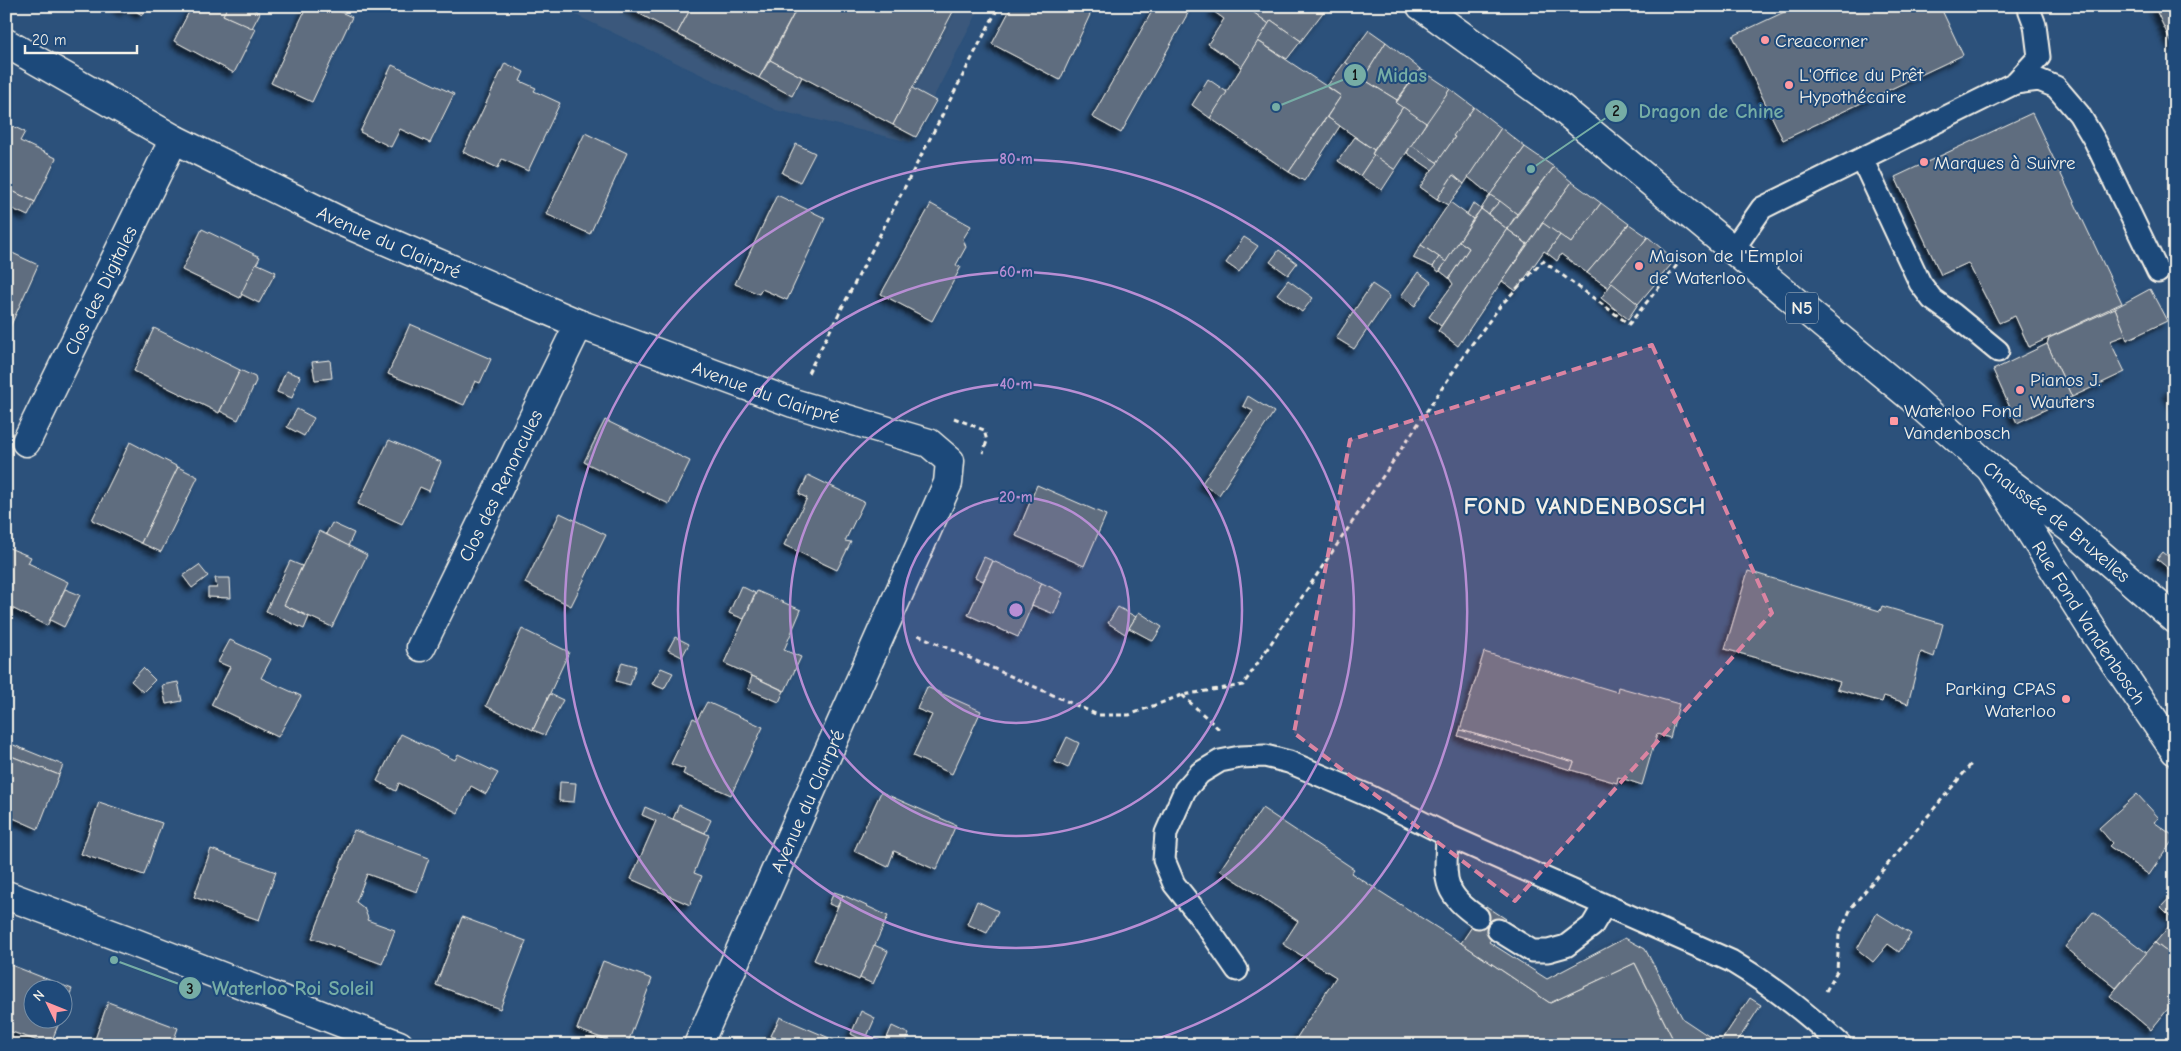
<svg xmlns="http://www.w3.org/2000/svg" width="2181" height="1051" viewBox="0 0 2181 1051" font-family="'Comic Neue',sans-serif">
<defs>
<filter id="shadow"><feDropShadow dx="-4.5" dy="4.5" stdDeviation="2.5" flood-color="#0009"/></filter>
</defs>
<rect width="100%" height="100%" fill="#2c517b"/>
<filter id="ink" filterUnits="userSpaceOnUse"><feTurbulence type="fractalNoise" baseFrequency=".02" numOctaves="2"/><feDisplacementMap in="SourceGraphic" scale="10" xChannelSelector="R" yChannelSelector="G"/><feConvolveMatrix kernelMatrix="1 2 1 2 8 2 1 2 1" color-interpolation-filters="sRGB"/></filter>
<g filter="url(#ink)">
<path fill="#3b597c" d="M557 6H981L910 142 776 110Z"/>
<g fill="#5f6d7f" stroke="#f4f1e8" filter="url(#shadow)">
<path d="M115 6H128L125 12Z"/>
<path d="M128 6H147L142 15Z"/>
<path d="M192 6H228L223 15 256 29 234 73 174 41Z"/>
<path d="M228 6H248L260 13 252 28 223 15Z"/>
<path d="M307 6H335L334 9 352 17 312 102 271 83Z"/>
<path d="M625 6H692L677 34Z"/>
<path d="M692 6H798L759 78 677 34Z"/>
<path d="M798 6H956L893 125 770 60Z"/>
<path d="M1012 6H1094L1060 80 992 44Z"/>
<path d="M1155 6H1192L1121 133 1092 117Z"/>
<path d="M1245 6H1328L1301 41 1271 20 1269 24Z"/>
<path d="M1245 6 1269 24 1242 67 1208 44 1224 19 1213 11 1217 6Z"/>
<path d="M1797 6H1940L1963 55 1783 140 1733 36Z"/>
<path d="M2154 6H2175V50Z"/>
<path d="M1271 20 1301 41 1287 59 1258 41Z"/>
<path d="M1369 30 1386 42 1365 76 1345 62Z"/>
<path d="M1258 41 1341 96 1289 172 1210 118Z"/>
<path d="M1386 42 1420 69 1397 100 1363 79Z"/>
<path d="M770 60 802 77 792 96 759 78Z"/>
<path d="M1345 62 1365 76 1363 79 1397 100 1396 103 1403 107 1374 150 1327 117 1341 96 1327 86Z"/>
<path d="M505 63 524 72 520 81 536 88 534 91 560 103 528 171 502 159 498 168 463 152Z"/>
<path d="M392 65 454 94 430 143 400 129 391 147 360 132Z"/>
<path d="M1420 69 1450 89 1427 124 1396 103Z"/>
<path d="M1208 79 1227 92 1210 118 1192 105Z"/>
<path d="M912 88 936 101 916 137 893 125Z"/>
<path d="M1450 89 1474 107 1438 163 1411 145Z"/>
<path d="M1403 107 1426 123 1395 170 1372 154Z"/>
<path d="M1474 107 1501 128 1464 184 1453 175 1437 199 1420 187 1455 137 1453 136Z"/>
<path d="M2032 113 2122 303 2029 347 2015 316 1999 323 1968 263 1941 275 1895 177Z"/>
<path d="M1327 117 1340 126 1304 181 1289 172Z"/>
<path d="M6 123 25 132 20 141 56 158 35 202 6 188Z"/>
<path d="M1501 128 1525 147 1490 195 1468 177Z"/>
<path d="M585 133 627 153 590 234 546 214Z"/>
<path d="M1355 137 1374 150 1372 154 1374 155 1360 176 1338 161Z"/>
<path d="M796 144 815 153 800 182 782 173Z"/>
<path d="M1411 145 1438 163 1432 170 1407 153Z"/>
<path d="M1525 147 1554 167 1517 214 1490 195Z"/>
<path d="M1374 155 1395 170 1382 190 1360 176Z"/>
<path d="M1554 167 1572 182 1542 223 1529 245 1507 229Z"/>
<path d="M1453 175 1464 184 1448 205 1437 199Z"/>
<path d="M1572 182 1601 203 1571 243 1542 223Z"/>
<path d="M6 188 35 202 28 216 6 206Z"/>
<path d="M777 195 825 218 787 300 762 289 759 294 735 284Z"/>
<path d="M1490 195 1500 201 1488 214 1481 209Z"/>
<path d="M1500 201 1517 214 1507 229 1488 214Z"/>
<path d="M1450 202 1473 219 1446 262 1421 245Z"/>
<path d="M1473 203 1481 209 1473 219 1467 214Z"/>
<path d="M1601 203 1629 224 1587 273 1561 254 1557 261 1547 253 1560 235 1571 243Z"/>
<path d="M931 204 971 226 963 239 966 247 956 265 961 267 932 321 881 294Z"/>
<path d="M1481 209 1507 229 1441 326 1429 317 1453 284 1449 278 1469 248 1459 241Z"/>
<path d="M1543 223 1560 235 1547 253 1544 251 1516 291 1502 281Z"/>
<path d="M1629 224 1648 237 1610 282 1612 283 1609 288 1587 273Z"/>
<path d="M202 229 260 257 240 298 182 270Z"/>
<path d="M1507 229 1527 244 1458 346 1438 331Z"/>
<path d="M1244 237 1258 246 1239 272 1226 263Z"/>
<path d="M1648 237 1675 260 1638 304 1610 282Z"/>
<path d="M1459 241 1469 248 1449 278 1440 271Z"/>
<path d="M1421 245 1439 257 1433 267 1413 258Z"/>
<path d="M6 250 38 265 10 327 6 325Z"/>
<path d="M1279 250 1297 263 1288 275 1270 262Z"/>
<path d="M1439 257 1446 262 1439 272 1433 267Z"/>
<path d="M256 263 276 272 259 303 241 294Z"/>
<path d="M1418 272 1431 282 1415 306 1401 296Z"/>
<path d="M1288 280 1313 298 1302 312 1277 294Z"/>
<path d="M1612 283 1638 304 1628 319 1601 298Z"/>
<path d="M1372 284 1390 296 1354 349 1336 338Z"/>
<path d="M2150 289 2167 321 2127 340 2115 308Z"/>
<path d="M2115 308 2126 335 2110 341 2125 372 2072 397 2047 344 2049 338Z"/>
<path d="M410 324 491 359 480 383 475 381 464 405 388 374Z"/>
<path d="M154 328 240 370 219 413 134 371Z"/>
<path d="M2047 344 2072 397 2017 423 1993 370Z"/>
<path d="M330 360 332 378 315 380 312 362Z"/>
<path d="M240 370 255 377 256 381 238 420 220 411Z"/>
<path d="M286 371 300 376 292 398 277 392Z"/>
<path d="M2175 388V406L2168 391Z"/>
<path d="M1248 396 1274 412 1219 495 1202 483 1253 411 1243 406Z"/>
<path d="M297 409 314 418 304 436 287 427Z"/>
<path d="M605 420 690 461 669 504 584 462Z"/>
<path d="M389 440 441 462 429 491 420 487 402 524 358 504Z"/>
<path d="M130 442 178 467 141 543 92 520Z"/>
<path d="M178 467 198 477 161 552 141 543Z"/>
<path d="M808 475 864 502 845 541 851 542 837 570 784 545 807 498 799 494Z"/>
<path d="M1037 485 1106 515 1084 566 1016 536Z"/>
<path d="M560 513 606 535 571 606 525 583Z"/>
<path d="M332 523 354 533 348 546 326 534Z"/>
<path d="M319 531 367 555 332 627 284 605Z"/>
<path d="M7 547 31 557 28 563 68 582 47 626 6 605Z"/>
<path d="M2163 552 2175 562V574L2157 559Z"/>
<path d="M984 557 993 561 983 581 975 577Z"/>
<path d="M290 561 302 566 284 605 309 617 304 629 266 611Z"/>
<path d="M993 561 1042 583 1018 637 968 615Z"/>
<path d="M199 565 208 576 192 588 183 576Z"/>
<path d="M1748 571 1880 611 1882 606 1943 624 1934 657 1921 652 1908 704 1884 696 1882 702 1837 689 1840 682 1725 649Z"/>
<path d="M215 578H230L231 598 208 597V588H217Z"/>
<path d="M1042 583 1063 593 1054 614 1032 605Z"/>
<path d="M741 586 755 593 744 619 729 613Z"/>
<path d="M65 589 80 595 64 627 50 620Z"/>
<path d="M757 591 801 610 784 650 801 657 785 691 724 663Z"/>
<path d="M1118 607 1136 617 1125 634 1108 623Z"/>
<path d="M1139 612 1162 627 1153 641 1129 628Z"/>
<path d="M522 629 569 652 533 730 486 706Z"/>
<path d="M675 637 689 644 682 657 668 650Z"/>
<path d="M230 640 271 659 261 678 301 696 278 737 211 705 230 667 218 662Z"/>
<path d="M1484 652 1617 692 1618 687 1679 704 1670 738 1657 734 1642 785 1618 777 1617 783 1571 770 1574 762 1460 730Z"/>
<path d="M622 662 636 666 630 685 616 681Z"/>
<path d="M143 668 155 680 143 692 131 681Z"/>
<path d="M661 668 673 673 664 689 652 684Z"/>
<path d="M752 676 784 691 779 702 748 689Z"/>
<path d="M178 682 182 701 166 704 162 685Z"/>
<path d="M927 687 981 711 952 774 913 756 932 715 917 709Z"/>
<path d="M550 694 563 700 545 735 533 730Z"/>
<path d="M707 702 763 727 731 795 683 774 685 769 671 764 693 718 697 720Z"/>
<path d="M1460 730 1574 762 1571 770 1458 736Z"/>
<path d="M401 734 455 760 458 754 498 773 486 794 471 786 458 813 399 783 396 791 377 781Z"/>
<path d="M1067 737 1079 743 1068 768 1055 762Z"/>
<path d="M6 742 63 765 59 775 6 754Z"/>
<path d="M6 754 59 775 38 829 13 818 12 826 6 824Z"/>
<path d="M560 782 576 783 574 802 559 801Z"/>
<path d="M881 792 956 825 936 870 894 851 888 867 854 851Z"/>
<path d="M2137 794 2159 818 2154 822 2175 837 2149 875 2109 846 2112 843 2099 828Z"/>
<path d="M99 802 162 823 144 875 81 854Z"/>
<path d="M679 805 711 820 705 833 673 819Z"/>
<path d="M645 807 709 835 694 873 702 876 690 905 631 879 656 821 642 815Z"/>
<path d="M1262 808 1354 869 1351 873 1461 943 1550 1003 1635 963 1676 1045H1292L1336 977 1283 944 1298 921 1220 870Z"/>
<path d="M354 830 429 858 417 892 367 874 356 902 364 908 368 918 367 920 395 930 382 964 312 938Z"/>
<path d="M211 849 276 872 259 920 194 897Z"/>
<path d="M834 892 843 895 837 907 829 904Z"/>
<path d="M2175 892V919L2174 920 2161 907Z"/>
<path d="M843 895 888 916 859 980 814 960Z"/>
<path d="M977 901 998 911 987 933 967 924Z"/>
<path d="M1486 906 1506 919 1489 942 1547 979 1625 938 1645 949 1683 1019 1722 1045H1676L1635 963 1550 1003 1461 943Z"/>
<path d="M2093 912 2147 953 2116 988 2065 947Z"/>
<path d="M1877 913 1911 934 1899 952 1888 944 1873 962 1857 949Z"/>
<path d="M462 917 526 941 500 1009 436 985Z"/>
<path d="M2175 919V958L2155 943Z"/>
<path d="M2155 943 2175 958V1000L2151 1030 2110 996Z"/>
<path d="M874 945 888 951 873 984 860 978Z"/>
<path d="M603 961 652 979 627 1045H620L577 1029Z"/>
<path d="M6 963 72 989 62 1013V988H32V1018H61L50 1045 9 1031 6 1035Z"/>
<path d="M1750 998 1761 1005 1735 1045H1722L1720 1043Z"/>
<path d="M108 1002 178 1028 172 1045H93Z"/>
<path d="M861 1011 875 1018 865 1041 851 1034Z"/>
<path d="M780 1017 834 1040 833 1045H779L781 1040 771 1036Z"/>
<path d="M892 1026 909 1034 904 1045H884Z"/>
</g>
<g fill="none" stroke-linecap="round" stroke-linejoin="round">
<g stroke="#f4f1e8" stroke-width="25">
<g id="lane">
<path d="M2015 83 2039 80 2056 87 2079 114 2095 141 2158 272"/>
<path d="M1862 159 1920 283 1932 299 1953 314 1998 351"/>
<path d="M1732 251 1762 208 2015 83 2039 57 2035 25 2028 6"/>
<path d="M1447 835C1446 877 1440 892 1478 917"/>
<path d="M1498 930 1532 951H1548L1566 946 1592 926 1604 906"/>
<path d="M1237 970 1201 918 1174 884 1164 860 1166 833 1185 790 1200 773 1220 761 1240 757 1265 756 1289 762 1369 796 1447 835 1731 961C1771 985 1807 1013 1841 1045"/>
</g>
</g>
<g stroke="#f4f1e8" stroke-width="31">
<g id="street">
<path id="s1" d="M6 43 174 139 338 220 579 324 793 403 929 443 950 461 948 483 698 1045"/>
<path id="s2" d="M26 442 174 139"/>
<path id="s3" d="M1992 471 2092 629 2175 751"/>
<path id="s4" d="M421 647 579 324"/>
<path d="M6 895 125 939 399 1045"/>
</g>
</g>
<g stroke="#f4f1e8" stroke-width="31">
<g id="primary">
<path id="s5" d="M1421 6 1560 107 1912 398 1990 468 2071 529 2175 619"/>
</g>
</g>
<g stroke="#f4f1e8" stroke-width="3" stroke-dasharray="5 4" stroke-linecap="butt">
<path d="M808 373 999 6"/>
<path d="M954 418 984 430 987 441 983 453"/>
<path d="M918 635 1098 715H1129L1182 695 1243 685 1469 348 1501 305 1543 261 1629 324 1686 254"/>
<path d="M1182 695 1220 730"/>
<path d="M1826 991 1837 971 1839 935 1851 908 1973 762"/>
</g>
<use href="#lane" stroke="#1f4a7a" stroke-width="21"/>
<use href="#street" stroke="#1f4a7a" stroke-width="28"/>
<use href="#primary" stroke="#1f4a7a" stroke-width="28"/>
</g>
</g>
<path fill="#db84a2" fill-opacity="0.2" stroke="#db84a2" stroke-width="4" stroke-dasharray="10 6" stroke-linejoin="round" d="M1652 345 1772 613 1515 901 1294 733 1350 440Z"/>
<circle cx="1016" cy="610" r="113" fill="#b88ed4" fill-opacity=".12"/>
<g fill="none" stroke="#b88ed4" stroke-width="2.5">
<circle cx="1016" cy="610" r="113"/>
<circle cx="1016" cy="610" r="226"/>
<circle cx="1016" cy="610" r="338"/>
<path d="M895 1045A451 451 0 1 1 1137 1045"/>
</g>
<g fill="#ff9aa2" stroke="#1f4a7a" stroke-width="2">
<circle cx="1765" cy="40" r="5"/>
<circle cx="1789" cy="85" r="5"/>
<circle cx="1924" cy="162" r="5"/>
<circle cx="1639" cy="266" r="5"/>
<circle cx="2020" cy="390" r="5"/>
<rect x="1889" y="416" width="10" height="10" rx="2.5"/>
<circle cx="2066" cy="699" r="5"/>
</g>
<g text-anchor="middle" stroke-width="4" stroke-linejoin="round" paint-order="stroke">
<rect fill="#1f4a7a" stroke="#b4bfc7" stroke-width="1" x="1786" y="292.5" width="32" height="31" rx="4"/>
<g font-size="18" font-weight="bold" fill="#f4f1e8">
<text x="1802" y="314">N5</text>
</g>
<g font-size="19" fill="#f4f1e8" stroke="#1f4a7a" text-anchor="start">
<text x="1775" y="47">Creacorner</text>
<text x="1799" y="81">L'Office du Prêt<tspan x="1799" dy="22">Hypothécaire</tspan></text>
<text x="1934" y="169">Marques à Suivre</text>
<text x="1649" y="262">Maison de l'Emploi<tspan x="1649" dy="22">de Waterloo</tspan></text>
<text x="2030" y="386">Pianos J.<tspan x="2030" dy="22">Wauters</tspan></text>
<text x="1904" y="417">Waterloo Fond<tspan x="1904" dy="22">Vandenbosch</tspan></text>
<text x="2056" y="695" text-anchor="end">Parking CPAS<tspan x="2056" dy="22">Waterloo</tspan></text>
</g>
<g font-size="19" fill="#f4f1e8" stroke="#1f4a7a">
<text dy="7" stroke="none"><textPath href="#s1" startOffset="432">Avenue du Clairpré</textPath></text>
<text dy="7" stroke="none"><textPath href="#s2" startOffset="169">Clos des Digitales</textPath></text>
<text dy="7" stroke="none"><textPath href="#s1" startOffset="838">Avenue du Clairpré</textPath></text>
<text dy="7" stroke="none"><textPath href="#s4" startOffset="180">Clos des Renoncules</textPath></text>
<text dy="7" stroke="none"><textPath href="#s5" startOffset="819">Chaussée de Bruxelles</textPath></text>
<text dy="7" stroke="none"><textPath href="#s3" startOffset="180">Rue Fond Vandenbosch</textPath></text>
<text transform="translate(807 801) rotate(-66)" y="7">Avenue du Clairpré</text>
</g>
<g font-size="24" font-weight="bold" letter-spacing="1" fill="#f4f1e8" stroke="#1f4a7a">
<text x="1585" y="514">FOND VANDENBOSCH</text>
</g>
</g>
<circle cx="1016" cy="610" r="8" fill="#b88ed4" stroke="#1f4a7a" stroke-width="2.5"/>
<g font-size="15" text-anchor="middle" font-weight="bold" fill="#b88ed4" stroke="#1f4a7a" stroke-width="4" stroke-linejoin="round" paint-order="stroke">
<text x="1016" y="164">80 m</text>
<text x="1016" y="277">60 m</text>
<text x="1016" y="389">40 m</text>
<text x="1016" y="502">20 m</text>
</g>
<path fill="none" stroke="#76ada5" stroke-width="2" d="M1276 107L1355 75M1531 169L1616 111M114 960L190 988"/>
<g fill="#76ada5" stroke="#1f4a7a" stroke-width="2">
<circle cx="1276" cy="107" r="5"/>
<circle cx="1531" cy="169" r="5"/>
<circle cx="114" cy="960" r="5"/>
<circle cx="1355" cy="75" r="12"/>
<circle cx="1616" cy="111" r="12"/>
<circle cx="190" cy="988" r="12"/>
</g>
<g font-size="15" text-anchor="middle" font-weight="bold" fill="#111">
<text x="1355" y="80">1</text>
<text x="1616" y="116">2</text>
<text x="190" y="994">3</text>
</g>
<g font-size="20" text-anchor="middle" font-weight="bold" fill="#76ada5" stroke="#1f4a7a" stroke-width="4" stroke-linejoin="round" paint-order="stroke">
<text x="1402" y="82">Midas</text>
<text x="1711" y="118">Dragon de Chine</text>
<text x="293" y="995">Waterloo Roi Soleil</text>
</g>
<rect width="2181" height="1051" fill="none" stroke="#1f4a7a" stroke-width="25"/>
<rect x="12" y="12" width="2156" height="1026" fill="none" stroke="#f4f1e8" stroke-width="2" filter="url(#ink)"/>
<g transform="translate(48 1004) rotate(313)"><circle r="24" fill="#1f4a7a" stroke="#748da6"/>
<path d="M0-4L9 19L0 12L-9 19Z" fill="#ff9aa2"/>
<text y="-8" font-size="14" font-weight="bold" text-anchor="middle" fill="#f4f1e8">N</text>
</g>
<path d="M25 45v8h112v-8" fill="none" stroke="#f4f1e8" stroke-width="2.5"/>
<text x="32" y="45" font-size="15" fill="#f4f1e8" stroke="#1f4a7a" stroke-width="4" paint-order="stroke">20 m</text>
</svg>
